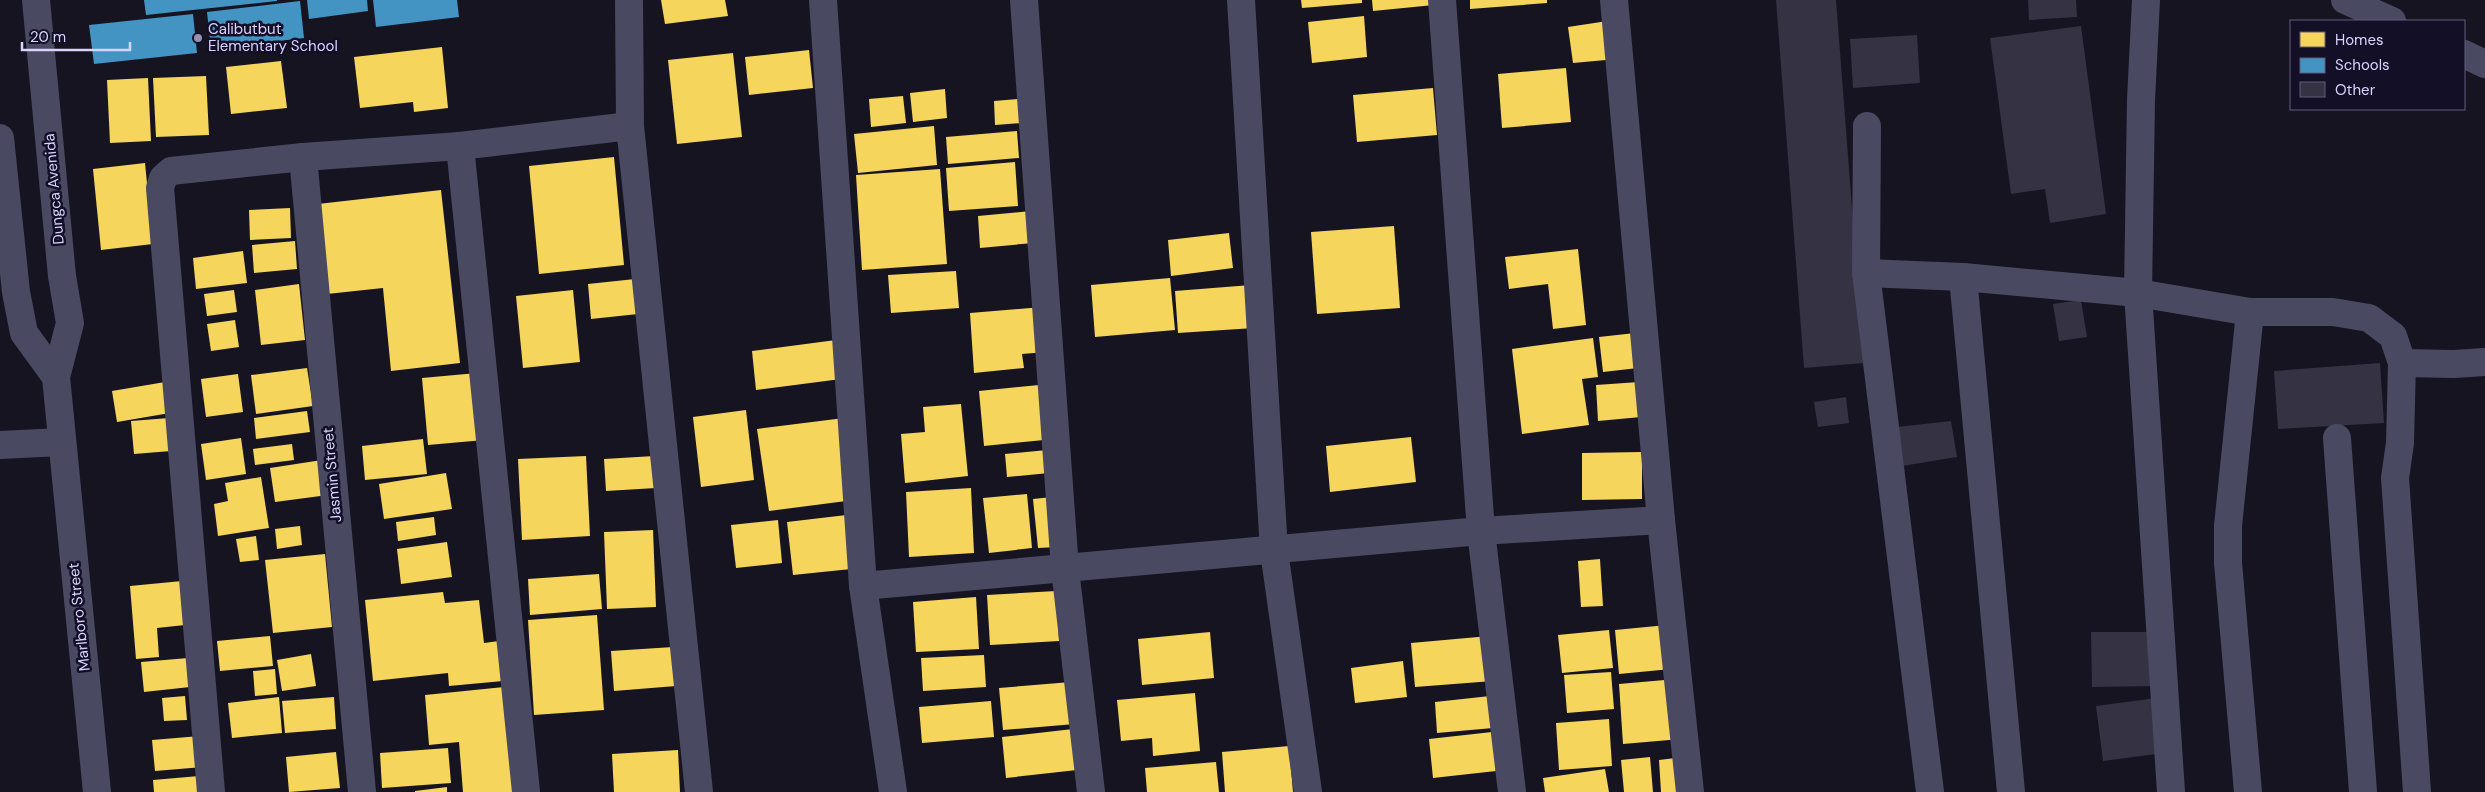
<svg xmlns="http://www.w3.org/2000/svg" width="2485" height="792" viewBox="0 0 2485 792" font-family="'DM Sans',sans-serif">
<rect width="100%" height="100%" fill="#161421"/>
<g fill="#f6d55c">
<path d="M661 0H725L728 16 665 24Z"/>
<path d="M1301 0H1362V3L1302 8Z"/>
<path d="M1372 0H1434V5L1373 11Z"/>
<path d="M1470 0H1547V3L1470 9Z"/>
<path d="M1364 16 1367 57 1312 63 1308 22Z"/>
<path d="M1614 20 1617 59 1573 63 1568 27Z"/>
<path d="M442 47 448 108 414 112 413 102 360 108 354 57Z"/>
<path d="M809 50 813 88 749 95 745 57Z"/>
<path d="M733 53 742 137 677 144 668 60Z"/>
<path d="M281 61 287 108 231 114 226 67Z"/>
<path d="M1566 68 1571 122 1502 128 1498 74Z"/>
<path d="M206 76 209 135 156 137 153 78Z"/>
<path d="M148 78 151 141 110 143 107 80Z"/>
<path d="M1433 88 1437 135 1357 142 1353 95Z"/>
<path d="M945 89 947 118 913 122 910 93Z"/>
<path d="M903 96 906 123 871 127 869 99Z"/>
<path d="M1019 99 1021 123 995 125 994 101Z"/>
<path d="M934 126 937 165 858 173 854 134Z"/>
<path d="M1017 131 1019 158 948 164 946 137Z"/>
<path d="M614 157 624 265 539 274 529 166Z"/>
<path d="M1015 162 1018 206 949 211 946 168Z"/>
<path d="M145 163 153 244 101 250 93 169Z"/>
<path d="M940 169 947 264 862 270 856 175Z"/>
<path d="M441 190 460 363 391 371 383 288 327 294 318 204Z"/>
<path d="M290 208 291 238 250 240 249 210Z"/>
<path d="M1031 211 1033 243 980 248 978 216Z"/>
<path d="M1394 226 1400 308 1317 314 1311 232Z"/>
<path d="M1229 233 1233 268 1171 276 1168 240Z"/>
<path d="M295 241 297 269 254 273 252 245Z"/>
<path d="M1578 249 1586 325 1553 329 1548 284 1509 289 1505 257Z"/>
<path d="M243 251 247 283 196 289 193 258Z"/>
<path d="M956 271 959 308 891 313 888 275Z"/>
<path d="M1170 278 1175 330 1095 337 1091 285Z"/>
<path d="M635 279 638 314 591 319 588 284Z"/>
<path d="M299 284 305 340 261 345 255 290Z"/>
<path d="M1251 285 1254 328 1178 333 1175 291Z"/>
<path d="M234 290 237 312 207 316 204 294Z"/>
<path d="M573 290 580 362 523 368 516 296Z"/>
<path d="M1042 307 1046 352 1022 354 1024 368 974 373 970 313Z"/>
<path d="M235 320 239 347 211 351 207 324Z"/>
<path d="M1635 333 1638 368 1603 372 1599 337Z"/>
<path d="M1593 338 1598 377 1582 379 1589 425 1522 434 1512 349Z"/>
<path d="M836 340 841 379 756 390 752 351Z"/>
<path d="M307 368 313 406 256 414 251 375Z"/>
<path d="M477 373 484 440 428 445 422 378Z"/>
<path d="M238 374 243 412 206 417 201 379Z"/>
<path d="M165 382 170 413 117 422 112 391Z"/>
<path d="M1639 382 1641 417 1598 421 1596 385Z"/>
<path d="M1049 384 1054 439 984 446 979 391Z"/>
<path d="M961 404 968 476 905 483 901 434 925 432 923 407Z"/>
<path d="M746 410 754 480 701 487 693 417Z"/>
<path d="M307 411 310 432 256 439 254 418Z"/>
<path d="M169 418 171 451 134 454 131 421Z"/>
<path d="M844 418 854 500 769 511 757 429Z"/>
<path d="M1411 437 1416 482 1330 492 1326 446Z"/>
<path d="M241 438 246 474 206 480 201 444Z"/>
<path d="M423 439 427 474 365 480 362 446Z"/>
<path d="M292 444 294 460 255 465 253 449Z"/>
<path d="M1047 450 1049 473 1007 477 1005 454Z"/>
<path d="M1642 452V499L1582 500V453Z"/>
<path d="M586 456 590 536 522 540 518 459Z"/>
<path d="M654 456 656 488 606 491 604 459Z"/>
<path d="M322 460 328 495 275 502 270 468Z"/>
<path d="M446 473 452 509 384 519 379 484Z"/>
<path d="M261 477 269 528 218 536 214 504 228 501 225 483Z"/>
<path d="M971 488 974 553 909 557 906 492Z"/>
<path d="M1027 494 1032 548 989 553 983 498Z"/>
<path d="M1052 497 1057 547 1038 548 1033 499Z"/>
<path d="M855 514 861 568 793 575 787 522Z"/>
<path d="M434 517 436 535 398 541 396 522Z"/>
<path d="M778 520 782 563 736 568 731 525Z"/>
<path d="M300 526 302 545 277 549 275 529Z"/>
<path d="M653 530 656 607 607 609 604 532Z"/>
<path d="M256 536 259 560 240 562 236 539Z"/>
<path d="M447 542 452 577 401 584 397 549Z"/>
<path d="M325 554 332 627 273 633 265 560Z"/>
<path d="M1600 559 1603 606 1581 607 1578 561Z"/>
<path d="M599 574 602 609 530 615 528 579Z"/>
<path d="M182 581 185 625 157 628 159 657 136 659 130 586Z"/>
<path d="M1056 591 1059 641 990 645 987 595Z"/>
<path d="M443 592 445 603 479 600 484 643 499 641 503 681 449 686 448 673 373 681 365 600Z"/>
<path d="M976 597 979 649 916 652 913 602Z"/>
<path d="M597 615 604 710 534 715 528 620Z"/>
<path d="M1667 625 1671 669 1619 674 1615 630Z"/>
<path d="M1609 630 1613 668 1562 673 1558 635Z"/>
<path d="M1210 632 1214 678 1142 685 1138 639Z"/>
<path d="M270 636 273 666 220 671 217 641Z"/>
<path d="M1489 636 1493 681 1415 687 1411 643Z"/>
<path d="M673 647 676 686 614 691 611 651Z"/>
<path d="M311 654 316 686 282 691 277 660Z"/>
<path d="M984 655 986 687 923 691 921 658Z"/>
<path d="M188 658 190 687 144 692 141 662Z"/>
<path d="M1403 661 1407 697 1355 703 1351 668Z"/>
<path d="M275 669 277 694 255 696 253 671Z"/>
<path d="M1611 672 1614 709 1567 713 1564 675Z"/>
<path d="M1676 679 1681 739 1623 744 1619 684Z"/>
<path d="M1071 682 1075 724 1003 730 999 688Z"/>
<path d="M504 687 514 792H463L459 742 429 745 425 695Z"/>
<path d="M1195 693 1200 751 1153 756 1152 738 1121 741 1117 700Z"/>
<path d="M185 696 187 720 164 721 162 698Z"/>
<path d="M1490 696 1493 728 1437 733 1435 702Z"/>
<path d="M279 697 282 733 232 738 228 703Z"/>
<path d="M334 697 336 729 285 733 282 701Z"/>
<path d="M991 701 994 737 922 743 919 707Z"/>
<path d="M1609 719 1612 766 1559 770 1556 723Z"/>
<path d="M1073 729 1077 770 1006 778 1002 737Z"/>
<path d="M1492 732 1496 771 1433 778 1429 739Z"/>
<path d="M200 736 203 767 155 771 152 740Z"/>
<path d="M1289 746 1293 792H1225L1222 752Z"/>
<path d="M448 748 451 783 382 788 380 753Z"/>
<path d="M678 750 680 792H614L612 754Z"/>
<path d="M336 752 340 788 289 792 286 757Z"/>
<path d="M1650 757 1653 792H1624L1621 760Z"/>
<path d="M1684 757 1682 792H1661L1659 760Z"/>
<path d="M1216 762 1219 792H1147L1145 768Z"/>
<path d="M1605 769 1609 792H1545L1543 778Z"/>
<path d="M199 776 200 792H154L153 780Z"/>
<path d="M447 787V792H415V791Z"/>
</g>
<g fill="#4393c3">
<path d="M144 0H277V1L146 15Z"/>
<path d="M307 0H367L368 11 309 19Z"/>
<path d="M373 0H457L459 17 376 27Z"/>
<path d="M300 1 304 38 211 49 207 12Z"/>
<path d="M193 14 197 53 94 64 89 25Z"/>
</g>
<g fill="#343243">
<path d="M1776 0H1836L1864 363 1804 368Z"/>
<path d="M2028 0H2076L2077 17 2029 20Z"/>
<path d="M2081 26 2106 214 2050 223 2045 189 2011 194 1990 38Z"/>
<path d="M1917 35 1920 83 1853 88 1850 39Z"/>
<path d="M2081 300 2087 337 2059 341 2053 304Z"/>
<path d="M2380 363 2384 423 2278 429 2274 371Z"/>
<path d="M1846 397 1849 423 1818 427 1814 402Z"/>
<path d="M1951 421 1957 457 1902 466 1897 427Z"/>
<path d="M2091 632H2156V686L2092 687Z"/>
<path d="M2156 698 2164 753 2103 761 2096 706Z"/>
</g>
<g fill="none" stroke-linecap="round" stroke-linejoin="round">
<g stroke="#4a4962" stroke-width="28">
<path d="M36 0 62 276 70 323 56 377 97 792"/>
<path d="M629 0 630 126 699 792"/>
<path d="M823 0 863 586 893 792"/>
<path d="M1024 0 1065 569 1091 792"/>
<path d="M1241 0 1274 551 1308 792"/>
<path d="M1442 0 1481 531 1512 792"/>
<path d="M1614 0 1661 520 1690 792"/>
<path d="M2146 0 2141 100 2138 293 2171 792"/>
<path d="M2345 0 2392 21"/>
<path d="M2464 54 2485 64"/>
<path d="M1867 126 1866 273 1930 792"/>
<path d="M0 138 16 292 24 333 56 377"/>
<path d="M460 146 526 792"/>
<path d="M303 157 362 792"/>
<path d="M1866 273 1963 277 2138 293 2250 312H2333L2369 318 2393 336 2402 363 2454 364 2485 362"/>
<path d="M1963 277 2011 792"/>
<path d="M2402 363 2400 443 2395 478 2417 792"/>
<path d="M2337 438 2363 792"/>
<path d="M0 445 61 442"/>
<path d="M863 586 1481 531 1661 520"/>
<path d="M211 792 160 188 163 178 171 171 303 157 460 146 630 126"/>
<path d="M2248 792 2228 563V526L2250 312"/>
</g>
</g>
<circle fill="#9591b1" stroke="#130f26" stroke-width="2" cx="198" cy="38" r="5"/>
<g text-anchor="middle" stroke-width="5" stroke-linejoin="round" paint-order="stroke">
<g font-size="15" fill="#d9d4ff" stroke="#130f26" text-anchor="start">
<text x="208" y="34">Calibutbut<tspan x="208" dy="17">Elementary School</tspan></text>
</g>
<g font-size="15" fill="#d9d4ff" stroke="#130f26">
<text transform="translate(54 189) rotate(-95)" y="5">Dungca Avenida</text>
<text transform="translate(332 475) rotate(-95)" y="5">Jasmin Street</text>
<text transform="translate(79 617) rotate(-96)" y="5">Marlboro Street</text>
</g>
</g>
<rect x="2290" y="20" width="175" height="90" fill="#130f26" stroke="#625e7d"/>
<rect x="2300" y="32" width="25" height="15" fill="#f6d55c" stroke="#625e7d"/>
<text x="2335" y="45" font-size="15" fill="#d9d4ff">Homes</text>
<rect x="2300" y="58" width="25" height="15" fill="#4393c3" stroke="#625e7d"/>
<text x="2335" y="70" font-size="15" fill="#d9d4ff">Schools</text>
<rect x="2300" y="82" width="25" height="15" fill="#343243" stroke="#625e7d"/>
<text x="2335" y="95" font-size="15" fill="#d9d4ff">Other</text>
<path d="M22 42v8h108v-8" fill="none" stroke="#d9d4ff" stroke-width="2.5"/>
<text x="30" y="42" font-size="15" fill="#d9d4ff" stroke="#130f26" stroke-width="4" paint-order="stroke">20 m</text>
</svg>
